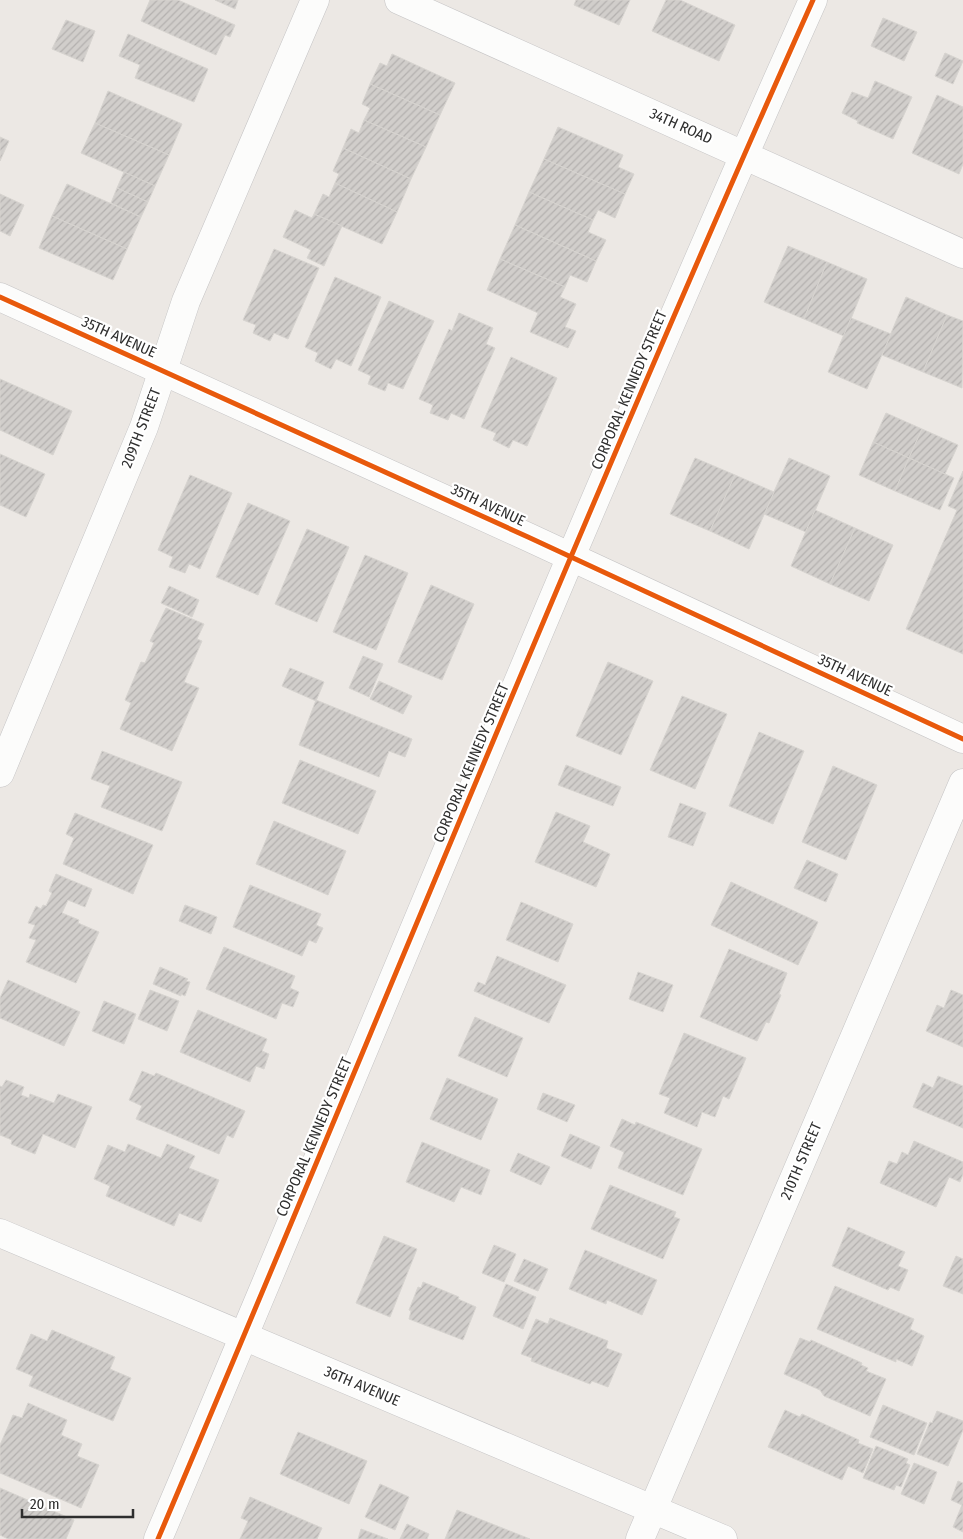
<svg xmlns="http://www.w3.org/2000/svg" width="963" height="1539" viewBox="0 0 963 1539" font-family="'Fira Sans Condensed',sans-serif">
<defs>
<pattern id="building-hatch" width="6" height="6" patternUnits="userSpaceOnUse" patternTransform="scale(1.25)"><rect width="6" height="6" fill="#d1cecb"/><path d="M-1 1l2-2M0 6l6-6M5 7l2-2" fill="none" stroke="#b4b1af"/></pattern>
</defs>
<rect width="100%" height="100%" fill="#ece8e4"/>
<g fill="url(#building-hatch)" stroke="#d7d4d0">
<path d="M150 0H178L235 25 230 37 225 35 216 55 141 21Z"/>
<path d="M215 0H238L235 9Z"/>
<path d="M576 0H630L619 25 574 5Z"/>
<path d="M666 0H680L735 25 719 61 652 31Z"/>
<path d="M883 18 917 32 904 61 871 46Z"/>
<path d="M66 20 95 31 83 62 52 49Z"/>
<path d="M128 34 208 69 194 102 135 78 140 65 119 56Z"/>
<path d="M945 53 963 61 953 84 935 76Z"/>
<path d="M392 54 455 83 440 115 370 84 380 63 387 66Z"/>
<path d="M875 81 912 97 893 139 857 123 858 121 842 113 852 92 868 98Z"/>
<path d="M370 84 440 115 426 147 364 120 370 108 362 104Z"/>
<path d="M108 91 182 124 169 155 95 123Z"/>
<path d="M937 95 963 107V164L959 174 912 153Z"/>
<path d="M364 120 426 147 411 179 343 148 351 129 359 133Z"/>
<path d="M95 123 169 155 155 186 81 153Z"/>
<path d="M558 127 623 155 618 167 634 174 625 194 544 159Z"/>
<path d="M0 137 9 141 0 161Z"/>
<path d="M343 148 411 179 397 212 335 183 339 174 333 171Z"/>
<path d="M544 159 625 194 615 218 598 210 593 220 529 192Z"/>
<path d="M124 172 155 186 148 202 117 188Z"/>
<path d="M335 183 397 212 382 244 314 214 323 194 329 197Z"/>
<path d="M67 184 141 217 127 249 52 216Z"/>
<path d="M117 188 148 202 141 217 111 203Z"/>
<path d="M529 192 593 220 588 232 606 240 596 261 515 225Z"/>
<path d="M0 194 24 205 10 236 0 231Z"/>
<path d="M295 210 312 218 314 214 342 226 324 266 307 258 311 250 283 237Z"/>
<path d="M52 216 127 249 113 280 39 248Z"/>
<path d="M515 225 596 261 587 282 570 275 565 287 500 259Z"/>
<path d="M788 246 827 262 804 319 764 302Z"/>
<path d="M274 249 319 268 288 339 274 333 270 341 253 333 256 325 243 320Z"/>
<path d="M500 259 565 287 560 297 576 304 565 327 576 331 568 348 530 332 538 313 487 290Z"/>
<path d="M827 262 867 279 844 336 804 319Z"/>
<path d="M335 277 381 297 351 366 336 359 331 369 315 361 318 353 305 347Z"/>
<path d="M906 297 947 315 923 372 882 355Z"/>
<path d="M389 301 434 321 403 389 388 383 385 391 368 384 371 376 358 370Z"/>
<path d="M459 313 493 328 486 344 495 348 464 419 451 413 448 420 430 413 433 405 419 399 449 329 452 331Z"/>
<path d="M947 315 963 321 962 388 923 372Z"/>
<path d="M851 318 891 334 867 389 828 372Z"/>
<path d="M511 357 557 378 527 446 513 440 509 448 493 440 496 433 481 427Z"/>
<path d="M0 379 72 411 53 455 0 430Z"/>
<path d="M886 413 922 429 909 458 873 442Z"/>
<path d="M922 429 958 445 945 474 909 458Z"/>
<path d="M873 442 909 458 895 491 859 475Z"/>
<path d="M0 454 45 474 26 517 0 505Z"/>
<path d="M695 458 735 475 710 531 670 514Z"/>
<path d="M789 458 830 476 806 532 764 514Z"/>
<path d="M909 458 954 478 940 510 895 491Z"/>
<path d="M963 471V654L906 629 957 510 948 506Z"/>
<path d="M190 475 232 493 200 569 189 564 185 573 169 567 173 557 158 550Z"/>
<path d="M735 475 774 492 749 549 710 531Z"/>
<path d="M248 503 290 521 258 595 216 577Z"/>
<path d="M815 510 855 528 830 584 791 566Z"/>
<path d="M855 528 893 545 869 601 830 584Z"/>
<path d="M307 529 349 547 317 622 275 604Z"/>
<path d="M365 555 408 573 376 650 333 632Z"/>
<path d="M431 585 474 604 442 680 398 662Z"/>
<path d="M169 586 199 600 192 617 161 603Z"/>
<path d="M166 608 204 624 197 639 202 641 184 682 199 688 172 751 120 729 131 703 125 700 141 662 145 663 154 643 150 641Z"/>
<path d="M363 656 383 664 369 697 349 688Z"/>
<path d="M608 662 653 681 621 755 576 736Z"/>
<path d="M290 668 324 682 316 701 282 686Z"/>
<path d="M379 681 412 696 403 714 370 699Z"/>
<path d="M682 696 727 714 695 789 650 770Z"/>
<path d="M316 700 412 739 405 757 389 751 379 777 299 745Z"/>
<path d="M759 732 804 751 773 824 729 806Z"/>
<path d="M102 751 182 782 162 831 101 807 110 786 91 779Z"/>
<path d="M300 760 376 791 358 834 282 803Z"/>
<path d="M566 765 621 787 613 806 558 785Z"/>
<path d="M833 766 877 785 846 860 802 842Z"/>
<path d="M680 803 706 813 693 846 668 837Z"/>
<path d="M556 812 590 826 583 842 610 854 596 887 535 862Z"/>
<path d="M75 813 153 845 133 894 63 864 74 838 66 834Z"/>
<path d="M274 821 346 851 328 895 256 864Z"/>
<path d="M807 860 838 874 826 902 794 888Z"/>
<path d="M56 874 92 889 85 907 68 900 62 913 79 920 78 923 99 932 76 983 26 962 36 940 29 938 35 925 28 923 36 906 41 909 43 905 46 906 52 893 49 891Z"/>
<path d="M731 882 818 922 798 965 711 925Z"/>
<path d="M250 885 321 914 316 925 323 928 316 943 309 940 302 956 233 927Z"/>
<path d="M521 902 573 924 558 962 506 940Z"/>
<path d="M185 905 217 917 211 934 179 921Z"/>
<path d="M224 947 295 976 290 988 299 992 293 1007 282 1003 276 1019 206 989Z"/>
<path d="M729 949 787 973 779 994 781 995 769 1023 766 1022 757 1041 700 1017Z"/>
<path d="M497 956 566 985 549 1023 474 991 478 982 485 985Z"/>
<path d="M160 967 188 979 186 981 190 982 185 996 181 994V996L153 984Z"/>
<path d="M638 972 673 985 663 1012 629 999Z"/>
<path d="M8 980 80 1012 64 1046 0 1018V998Z"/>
<path d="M150 990 179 1001 167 1031 138 1019Z"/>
<path d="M951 990 963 995V1047L926 1031 937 1005 944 1008Z"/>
<path d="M104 1001 136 1014 124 1044 92 1031Z"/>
<path d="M198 1010 267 1039 262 1051 269 1054 264 1069 256 1066 250 1082 180 1052Z"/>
<path d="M475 1017 523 1038 507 1077 458 1056Z"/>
<path d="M684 1033 746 1058 729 1099 723 1096 715 1117 702 1112 697 1127 664 1113 670 1098 659 1094Z"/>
<path d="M142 1071 154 1076 156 1073 245 1111 233 1138 227 1135 219 1154 136 1119 142 1106 129 1100Z"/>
<path d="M938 1076 963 1086V1128L913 1107 923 1083 933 1088Z"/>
<path d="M447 1078 498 1099 481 1140 430 1119Z"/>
<path d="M6 1080 24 1087 21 1095 29 1098 30 1094 54 1103 58 1094 92 1107 75 1148 43 1134 35 1154 11 1144 12 1140 0 1135V1086L2 1087Z"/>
<path d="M543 1093 575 1105 567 1122 537 1109Z"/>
<path d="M622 1119 635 1125 636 1122 702 1149 683 1195 618 1168 624 1152 610 1146Z"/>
<path d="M570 1134 600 1147 591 1169 561 1156Z"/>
<path d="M914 1141 963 1162V1174L960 1182 949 1177 936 1207 880 1183 889 1161 897 1164 902 1152 908 1155Z"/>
<path d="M422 1142 490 1170 481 1195 461 1187 454 1202 406 1182Z"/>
<path d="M128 1144 161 1158 167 1144 195 1156 189 1168 219 1180 201 1222 179 1213 174 1226 106 1196 110 1186 94 1179 108 1145 125 1152Z"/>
<path d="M518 1153 550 1167 541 1185 510 1171Z"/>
<path d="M610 1185 676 1212 674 1217 680 1219 663 1259 591 1229Z"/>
<path d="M848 1227 905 1252 898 1266 908 1270 899 1291 890 1287 888 1290 832 1266Z"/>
<path d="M384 1236 417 1249 390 1317 356 1303Z"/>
<path d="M494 1245 516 1254 504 1282 482 1273Z"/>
<path d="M585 1250 657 1280 642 1315 607 1300 606 1304 569 1289Z"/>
<path d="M956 1256 963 1259V1294L943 1286Z"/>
<path d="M524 1259 548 1269 538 1291 514 1281Z"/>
<path d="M423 1282 459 1297 458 1299 476 1307 463 1340 409 1319 411 1311 409 1310 418 1287 421 1288Z"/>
<path d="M506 1284 536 1297 523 1329 493 1316Z"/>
<path d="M835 1286 914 1319 910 1329 924 1336 912 1366 896 1359V1362L817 1329Z"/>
<path d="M550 1318 608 1341 606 1348 622 1354 608 1387 592 1381 590 1384 531 1361 532 1358 521 1354 536 1319 548 1324Z"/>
<path d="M52 1330 115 1357 110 1369 131 1378 113 1421 29 1386 33 1376 16 1369 31 1334 47 1341Z"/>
<path d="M800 1338 810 1342 811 1340 862 1363 861 1365 868 1368 866 1371 886 1379 870 1416 824 1396 820 1390 784 1374Z"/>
<path d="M28 1403 67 1420 61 1435 82 1444 77 1456 99 1465 81 1508 0 1473V1445L13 1415 22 1418Z"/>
<path d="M883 1405 927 1423 914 1455 870 1437Z"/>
<path d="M785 1410 800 1417 802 1414 859 1440 858 1443 873 1449 863 1473 848 1466 842 1480 768 1447Z"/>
<path d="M937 1411 963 1421V1430L948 1466 917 1454 930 1422 932 1423Z"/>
<path d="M298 1432 367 1461 349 1504 280 1474Z"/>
<path d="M876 1446 908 1459 906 1463 910 1465 901 1487 896 1485 894 1490 863 1478Z"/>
<path d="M914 1463 937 1472 924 1504 901 1494Z"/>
<path d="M958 1481 963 1483V1532L953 1527 962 1505 951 1500Z"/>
<path d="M380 1484 409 1497 395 1530 365 1517Z"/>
<path d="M0 1488 74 1520 66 1539H8L0 1535Z"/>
<path d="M250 1497 322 1528 317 1539H240L248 1521 241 1518Z"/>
<path d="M457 1510 530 1539H445Z"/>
<path d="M407 1524 429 1534 427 1539H400Z"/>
<path d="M361 1529 388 1539H358Z"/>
</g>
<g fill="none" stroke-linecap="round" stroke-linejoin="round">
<g stroke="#c5c4c5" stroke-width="29">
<g id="street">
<path d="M399 0 963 254"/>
<path d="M0 773 144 427 186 301 315 0"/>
<path d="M0 1233 723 1539"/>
<path d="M158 1539C376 1026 585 509 813 0"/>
<path d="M640 1539 963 783"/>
</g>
</g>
<g stroke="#c5c4c5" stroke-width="29">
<path id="secondary" d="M0 297 528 537 963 739"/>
</g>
<use href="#street" stroke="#fcfcfb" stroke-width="28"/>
<use href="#secondary" stroke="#fcfcfb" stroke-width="28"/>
<g stroke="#fff" stroke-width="8">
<g id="cycleway">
<path d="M0 297 528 537 963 739"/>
<path d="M158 1539C376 1026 585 509 813 0"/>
</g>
</g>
<use href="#cycleway" stroke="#e8590c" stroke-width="5"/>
</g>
<g text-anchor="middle" stroke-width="4.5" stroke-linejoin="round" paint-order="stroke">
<g font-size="15" fill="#2e2e2e" stroke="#fff">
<text transform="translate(681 126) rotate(24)" y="5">34TH ROAD</text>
<text transform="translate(119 337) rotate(24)" y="5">35TH AVENUE</text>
<text transform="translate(629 390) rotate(-67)" y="5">CORPORAL KENNEDY STREET</text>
<text transform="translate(141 428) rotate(-69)" y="5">209TH STREET</text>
<text transform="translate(488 505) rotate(25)" y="5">35TH AVENUE</text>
<text transform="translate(855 675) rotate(25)" y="5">35TH AVENUE</text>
<text transform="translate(471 763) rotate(-67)" y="5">CORPORAL KENNEDY STREET</text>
<text transform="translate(314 1137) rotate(-67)" y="5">CORPORAL KENNEDY STREET</text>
<text transform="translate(801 1161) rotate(-67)" y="5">210TH STREET</text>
<text transform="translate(362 1386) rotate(23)" y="5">36TH AVENUE</text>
</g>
</g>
<path d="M22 1509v8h111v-8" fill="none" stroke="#2e2e2e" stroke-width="2.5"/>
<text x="30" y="1509" font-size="15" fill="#2e2e2e" stroke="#ffffff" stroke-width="4" paint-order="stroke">20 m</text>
</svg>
